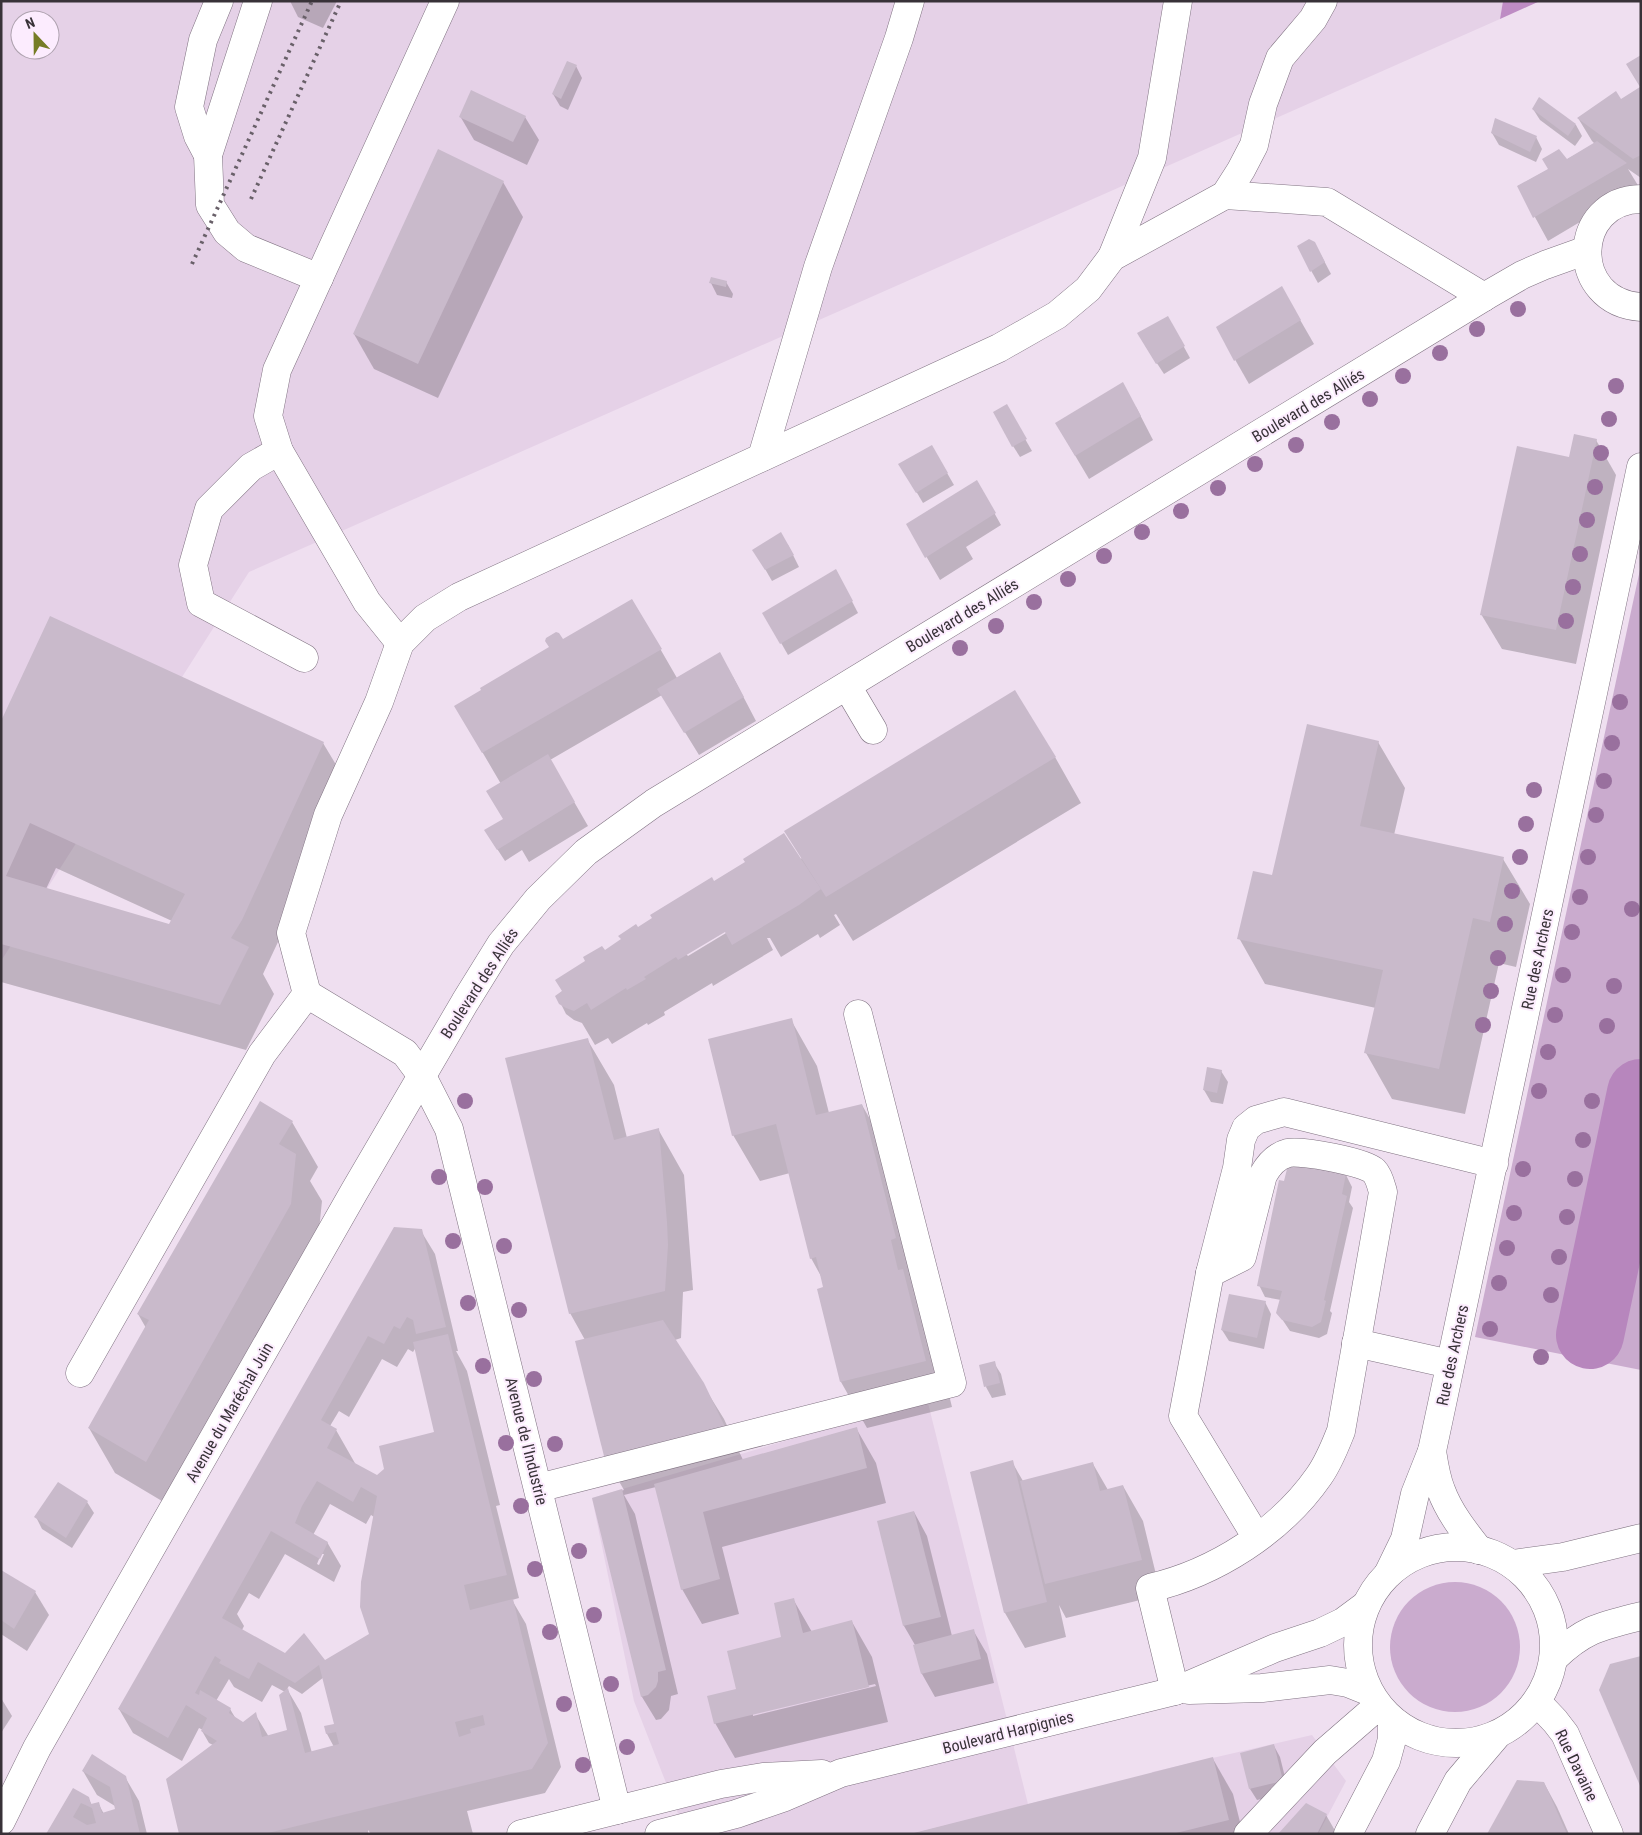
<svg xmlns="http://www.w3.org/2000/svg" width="1642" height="1835" viewBox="0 0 1642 1835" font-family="'Roboto Condensed',sans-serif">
<rect width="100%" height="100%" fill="#efdff0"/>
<g fill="#e5d1e7" fill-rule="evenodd">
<path d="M1 1H1503L1500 19 249 572 1 961ZM20 20H50V50H20Z"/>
<path d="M927 1399 1028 1804 1152 1774V1772L1312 1735 1346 1781 1318 1834H686L634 1701 592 1498Z"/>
</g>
<g fill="#caabce">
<path d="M1641 565V1370L1475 1337Z"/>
<circle cx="1455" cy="1647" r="65"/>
</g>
<path fill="#be8cc4" d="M1503 1H1540L1500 19Z"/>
<g fill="#0003" fill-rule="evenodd">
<path d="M290 1H337L323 28 298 17Z"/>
<path d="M576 66 582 78 568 110 560 106 553 94Z"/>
<path d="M1641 88V178L1628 169 1639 187 1548 241 1518 186 1595 144 1592 141 1578 118 1621 101Z"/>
<path d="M1533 109 1576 125 1582 136 1575 146 1540 120Z"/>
<path d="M460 116 525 117 539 140 527 165 474 140Z"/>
<path d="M1492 133 1536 137 1542 149 1536 162 1499 145Z"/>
<path d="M503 182 523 217 438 398 374 369 354 334Z"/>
<path d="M1298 247 1321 255 1331 274 1318 283Z"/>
<path d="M726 282 733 294 732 298 717 295 711 283Z"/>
<path d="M1295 311 1314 344 1249 384 1217 328Z"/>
<path d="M1168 318 1190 358 1164 374 1145 345Z"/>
<path d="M1006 406 1032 451 1020 457 1013 446Z"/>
<path d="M1136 407 1153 440 1089 479 1070 447Z"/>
<path d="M1596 440 1616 475 1576 664 1502 649 1481 614 1569 459Z"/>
<path d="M932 447 954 485 923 503 900 464Z"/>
<path d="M977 482 1001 525 966 547 973 559 940 580 908 525Z"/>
<path d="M788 545 799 567 772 581 754 550Z"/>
<path d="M842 582 858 613 788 655 764 613Z"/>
<path d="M632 600 677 678 733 677 756 721 699 755 662 695 550 760 588 826 529 862 522 850 505 861 492 841 504 820 501 784 456 707 563 641Z"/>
<path d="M1 724 323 743 350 788 263 974 274 994 246 1050 1 982ZM56 868 172 921 170 925 46 889Z"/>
<path d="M1378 742 1405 788 1394 835 1503 859 1530 904 1516 967 1499 963 1465 1114 1392 1099 1366 1053 1376 1008 1265 984 1239 938 1273 877Z"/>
<path d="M1055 757 1081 803 853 941 836 914 834 915 840 925 820 938 818 934 781 957 770 938H767L773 950 713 986 712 983 664 1012 665 1015 648 1025 647 1023 612 1044 608 1038 595 1045 582 1023 574 1020 566 1014 557 996 604 952 638 929 714 883 800 859ZM726 930V933L688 956 686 954Z"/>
<path d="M791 1020 817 1066 829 1113 862 1105 888 1151 952 1407 867 1428 841 1382 818 1290 824 1288 822 1278 811 1258 790 1173 760 1181 733 1135Z"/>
<path d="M587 1039 614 1085 627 1138 658 1129 684 1175 693 1290 683 1292 681 1338 675 1340 724 1419 743 1460 856 1428 876 1463 886 1503 722 1547 739 1614 702 1624 682 1589 656 1487 624 1495 635 1514 678 1694 671 1696 669 1710 661 1719 656 1720 642 1697 594 1499 624 1490 606 1459 585 1340 570 1313Z"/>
<path d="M1208 1068 1221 1071 1228 1082 1223 1104 1211 1102 1204 1090Z"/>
<path d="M292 1122 318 1167 310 1181 322 1201 317 1250 172 1507 115 1473 89 1428 146 1328 138 1314Z"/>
<path d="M1346 1175 1352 1187 1349 1202 1353 1208 1330 1311 1332 1313 1327 1334 1319 1338 1290 1331 1278 1313 1281 1300 1265 1297 1259 1285Z"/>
<path d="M421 1231 435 1254 458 1351H456L467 1371 500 1505 496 1506 519 1598 512 1600 526 1624 561 1767 545 1793 467 1811 473 1834H371L368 1830V1834H180L213 1745 209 1743 202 1731 203 1730 199 1728 182 1761 133 1733 119 1709ZM416 1347 436 1433 377 1477 356 1465 336 1430 330 1426 339 1411 349 1417 382 1359 397 1367 408 1349 413 1352ZM330 1504 366 1524 371 1515 374 1517 370 1635 325 1662 285 1655 242 1630 244 1626 237 1614 249 1593 259 1599 285 1554 334 1582 341 1566 327 1542 313 1535ZM321 1554H324L319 1565 317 1564ZM324 1677 336 1725 325 1727 327 1734 334 1747 312 1753 301 1713 287 1689 289 1686 302 1694ZM229 1679 234 1687 262 1702 272 1685 285 1692 289 1731 269 1737 255 1714 243 1723 236 1719 230 1709 216 1701Z"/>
<path d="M1265 1302 1271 1314 1264 1349 1229 1341 1222 1330Z"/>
<path d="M994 1363 1001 1374 1006 1395 992 1398 986 1387Z"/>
<path d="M1012 1462 1023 1481 1093 1464 1108 1490 1123 1486 1143 1521 1161 1595 1066 1618 1059 1605 1066 1637 1025 1648 1005 1613 971 1472Z"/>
<path d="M87 1502 94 1513 72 1548 42 1529 36 1517Z"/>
<path d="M914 1512 927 1536 952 1636 973 1630 987 1654 994 1683 935 1697 922 1674 915 1645 904 1626Z"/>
<path d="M1 1572 35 1592 49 1615 27 1651 1 1634Z"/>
<path d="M793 1599 812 1632 852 1622 872 1657 888 1722 735 1758 715 1723 738 1690 783 1638ZM875 1684 876 1686 753 1716V1713Z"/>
<path d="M1 1698 12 1716 1 1733Z"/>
<path d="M1274 1746 1280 1757 1289 1793 1257 1800 1250 1789Z"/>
<path d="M1213 1759 1233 1794 1243 1834H912Z"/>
<path d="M83 1771 125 1777 139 1801 147 1834H48L73 1790 88 1798 92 1805 98 1803 104 1814 117 1810 115 1806 97 1795Z"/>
<path d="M1544 1783 1557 1807 1569 1834H1489Z"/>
<path d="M1306 1804 1326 1815 1337 1834H1280Z"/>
</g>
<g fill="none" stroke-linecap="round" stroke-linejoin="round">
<path stroke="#b786bd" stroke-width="68" d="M1590 1335 1641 1093"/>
</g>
<g fill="#c9bacb" fill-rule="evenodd">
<path d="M1641 55V155L1633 159 1577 118 1616 91 1621 99 1640 87 1626 64Z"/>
<path d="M567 61 577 65 561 99 552 94Z"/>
<path d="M471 90 526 116 513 142 459 117Z"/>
<path d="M1539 97 1576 124 1568 136 1532 109Z"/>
<path d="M1495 118 1537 136 1530 152 1491 133Z"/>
<path d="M1597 141 1627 163 1533 218 1517 186 1548 169 1542 159 1554 152 1559 149 1567 159Z"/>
<path d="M438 149 504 181 418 364 353 334Z"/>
<path d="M1309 239 1315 242 1325 262 1310 272 1297 246Z"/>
<path d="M711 277 727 281 726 287 709 283Z"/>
<path d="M1282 286 1301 320 1234 361 1216 327Z"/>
<path d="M1168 316 1185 346 1156 364 1137 333Z"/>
<path d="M1123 382 1141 416 1075 456 1055 423Z"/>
<path d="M1007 404 1027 439 1012 447 993 412Z"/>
<path d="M1574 434 1597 439 1556 630 1480 615 1517 446 1569 457Z"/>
<path d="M932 445 948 473 916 493 898 464Z"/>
<path d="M977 480 996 513 925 558 906 524Z"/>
<path d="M781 532 794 555 765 570 752 550Z"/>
<path d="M836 569 853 601 780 644 762 613Z"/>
<path d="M632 599 662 649 482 753 454 706 481 690 480 688 549 647 545 641 546 638 556 632 559 633 563 639Z"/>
<path d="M50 616 324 742 242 920 231 938 249 947 220 1005 1 944V721ZM30 823 185 894 169 924 6 876Z"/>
<path d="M720 652 744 697 684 733 657 689Z"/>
<path d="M1015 690 1056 757 826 897 784 831Z"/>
<path d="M1307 724 1379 741 1360 826 1504 857 1490 922 1473 918 1439 1069 1364 1053 1383 970 1237 939 1253 871 1272 875Z"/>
<path d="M548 754 575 802 497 850 484 830 503 819 486 791Z"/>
<path d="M784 833 821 889 799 905 732 945 725 932 678 960 676 957 644 977 646 979 627 990 626 988 591 1010 587 1003 574 1011 566 1008 559 1004 555 996 562 991 555 980 585 961 583 957 602 946 605 950 621 939 618 936 636 924 638 927 652 918 650 915 712 877 714 881 745 862 743 859Z"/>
<path d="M792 1018 816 1115 862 1104 896 1238 891 1240 898 1270 903 1269 926 1361 840 1382 817 1289 823 1287 816 1257 810 1259 776 1124 732 1136 708 1039Z"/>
<path d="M588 1038 614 1140 659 1128 667 1222 668 1245 665 1291 569 1314 505 1058Z"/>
<path d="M1207 1067 1222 1070 1217 1093 1203 1090Z"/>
<path d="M260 1101 293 1121 279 1144 296 1154 291 1204 146 1462 88 1428 149 1320 137 1314Z"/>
<path d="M1289 1161 1346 1174 1342 1194 1347 1196 1324 1300 1326 1301 1321 1322 1312 1327 1282 1320 1276 1313 1282 1291 1257 1286 1279 1180 1284 1181Z"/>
<path d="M394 1227 422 1229 446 1327 416 1334 413 1320 407 1317 400 1329 394 1326 384 1344 368 1336 321 1420 337 1429 327 1448 377 1475 384 1469 379 1446 434 1432 413 1342 448 1334 507 1575 464 1585 470 1610 513 1599 548 1743 532 1769 264 1834H179L166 1779 217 1741 201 1731 207 1718 186 1705 168 1738 118 1709ZM317 1481 353 1502 361 1487 377 1496 361 1582 360 1607 369 1634 325 1660 304 1633 285 1653 222 1618 271 1531 320 1559 328 1542 295 1523 302 1506ZM215 1656 221 1660 219 1663 249 1679 258 1662 295 1683 319 1665 334 1724 324 1726 326 1734 336 1732 339 1744 305 1753 288 1688 279 1695 287 1730 262 1737 256 1712 243 1722 229 1713 231 1708 200 1690 199 1695 195 1693ZM483 1715 485 1725 470 1729 471 1733 459 1737 455 1722Z"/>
<path d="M1229 1294 1266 1301 1257 1338 1221 1330Z"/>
<path d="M663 1320 704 1383 727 1431 605 1460 575 1341Z"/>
<path d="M995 1361 1000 1383 984 1387 979 1365Z"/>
<path d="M857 1427 867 1468 703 1512 720 1579 681 1590 654 1484Z"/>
<path d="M1013 1460 1047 1602 1004 1613 970 1472Z"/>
<path d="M1093 1462 1100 1491 1123 1485 1142 1560 1045 1584 1020 1481Z"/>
<path d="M58 1482 88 1501 66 1538 34 1517Z"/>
<path d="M622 1489 666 1670 658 1672V1681L656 1687 648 1695 641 1697 592 1498Z"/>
<path d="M914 1511 941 1617 903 1626 877 1521Z"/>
<path d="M1 1570 36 1591 14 1629 1 1620Z"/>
<path d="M794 1598 803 1633 852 1620 869 1687 714 1724 707 1696 736 1689 727 1651 781 1637 774 1603Z"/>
<path d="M974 1629 981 1659 921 1674 913 1645Z"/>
<path d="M1641 1656V1788L1599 1690 1610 1664Z"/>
<path d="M1274 1744 1283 1781 1249 1789 1240 1753Z"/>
<path d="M92 1754 126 1776 140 1834H46L73 1788 89 1797 91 1804 99 1802 102 1813 115 1809 110 1787 82 1771ZM81 1803 92 1808 96 1823 87 1825 73 1817Z"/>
<path d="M1213 1757 1229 1820 1172 1834H910Z"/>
<path d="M1517 1780 1544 1782 1567 1834H1487Z"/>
<path d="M1306 1803 1327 1814 1317 1834H1278Z"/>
</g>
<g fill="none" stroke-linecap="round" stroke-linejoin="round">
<g stroke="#807382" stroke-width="29">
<g id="minor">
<path d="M258 1 208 155 210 205 227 232 246 248 319 278"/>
<path d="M208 155 198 136 189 107 203 40 219 1"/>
<path d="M1225 195 1327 202 1484 297"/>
<path d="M1112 257 1152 158 1178 1"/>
<path d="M279 451 251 467 209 509 193 565 201 603 304 658"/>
<path d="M762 457 818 267 899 38 910 1"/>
<path d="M400 643 367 602 279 451 268 416 277 370 445 1"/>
<path d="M847 686 873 730"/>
<path d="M1210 1273 1237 1168 1241 1140 1246 1128 1256 1120 1284 1112 1494 1164"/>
<path d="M1356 1343 1450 1364"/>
<path d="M80 1373 262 1054 307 994"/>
<path d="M1432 1451C1434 1464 1436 1478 1441 1490 1449 1512 1464 1531 1479 1550"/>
<path d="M538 1488 952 1383 858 1014"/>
<path d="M1388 1574 1405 1539 1415 1494 1432 1451 1641 467"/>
<path d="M1175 1691 1150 1588C1215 1573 1281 1531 1319 1476 1329 1462 1335 1446 1341 1431L1383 1192C1381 1185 1379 1176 1374 1171 1365 1162 1301 1150 1288 1153 1276 1156 1269 1164 1263 1175L1242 1257 1210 1273 1183 1416 1257 1538"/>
<path d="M1537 1702 1555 1721 1565 1734 1609 1834"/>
<path d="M617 1810 449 1129 422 1076 405 1053 307 994 291 933 328 815 379 702 400 643 425 618 459 597 999 348 1057 315 1088 289 1112 257 1225 195 1241 170 1254 145 1263 104 1280 58 1313 19 1323 1"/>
<path d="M1248 1834 1325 1752 1378 1706"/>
</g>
</g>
<g stroke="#807382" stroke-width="29">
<g id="major">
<path d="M1641 199C1571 200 1568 302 1641 307"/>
<circle cx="1456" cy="1645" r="98"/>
<path d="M1512 1564 1563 1557 1641 1538"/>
<path d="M1554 1658C1584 1629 1601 1626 1641 1616"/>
<path d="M1189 1690 1262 1688 1330 1680 1348 1683 1368 1691"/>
<path d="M1 1821 37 1748 354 1192 465 1002 501 944 538 899 586 852 654 803 1484 297 1522 275 1545 265 1587 250"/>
<path d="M521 1834 721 1784 763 1777 822 1774"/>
<path d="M659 1834 736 1814 785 1797 841 1773 1175 1691 1275 1648 1320 1633 1343 1622 1366 1605"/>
<path d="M1348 1834 1386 1761 1392 1739V1721"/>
<path d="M1430 1834 1458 1781 1497 1735"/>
</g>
</g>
<use href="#minor" stroke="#fff" stroke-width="28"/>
<use href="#major" stroke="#fff" stroke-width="28"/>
<g stroke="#696069" stroke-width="4" stroke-dasharray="2.5 5" stroke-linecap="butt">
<path d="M251 199 341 1"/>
<path d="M192 264 312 1"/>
</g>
</g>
<g fill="#99709e">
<circle cx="1518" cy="309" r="8"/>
<circle cx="1477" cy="329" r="8"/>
<circle cx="1440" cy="353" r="8"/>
<circle cx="1403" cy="376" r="8"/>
<circle cx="1616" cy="386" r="8"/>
<circle cx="1370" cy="399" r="8"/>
<circle cx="1609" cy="419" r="8"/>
<circle cx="1332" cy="422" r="8"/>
<circle cx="1296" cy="445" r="8"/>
<circle cx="1601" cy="453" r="8"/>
<circle cx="1255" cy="464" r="8"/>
<circle cx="1595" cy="487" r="8"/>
<circle cx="1218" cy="488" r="8"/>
<circle cx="1181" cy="511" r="8"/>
<circle cx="1587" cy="520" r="8"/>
<circle cx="1142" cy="532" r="8"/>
<circle cx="1580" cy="554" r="8"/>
<circle cx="1104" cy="556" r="8"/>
<circle cx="1068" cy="579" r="8"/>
<circle cx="1573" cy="587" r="8"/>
<circle cx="1034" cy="602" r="8"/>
<circle cx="1566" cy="621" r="8"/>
<circle cx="996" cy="626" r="8"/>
<circle cx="960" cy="648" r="8"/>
<circle cx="1620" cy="702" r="8"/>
<circle cx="1612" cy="743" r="8"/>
<circle cx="1604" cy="781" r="8"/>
<circle cx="1534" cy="790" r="8"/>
<circle cx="1596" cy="815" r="8"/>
<circle cx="1526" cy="824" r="8"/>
<circle cx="1520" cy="857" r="8"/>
<circle cx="1588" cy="857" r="8"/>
<circle cx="1512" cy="891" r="8"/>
<circle cx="1580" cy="897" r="8"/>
<circle cx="1632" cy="909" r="8"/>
<circle cx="1505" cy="924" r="8"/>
<circle cx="1572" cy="932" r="8"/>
<circle cx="1498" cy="958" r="8"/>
<circle cx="1563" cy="975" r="8"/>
<circle cx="1614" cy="986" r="8"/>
<circle cx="1491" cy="991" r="8"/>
<circle cx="1555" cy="1015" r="8"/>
<circle cx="1483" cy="1025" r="8"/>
<circle cx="1607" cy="1026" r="8"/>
<circle cx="1548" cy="1052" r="8"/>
<circle cx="1539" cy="1091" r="8"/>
<circle cx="465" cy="1101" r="8"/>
<circle cx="1592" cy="1101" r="8"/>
<circle cx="1583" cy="1140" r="8"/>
<circle cx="1523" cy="1169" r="8"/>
<circle cx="439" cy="1177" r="8"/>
<circle cx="1575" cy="1179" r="8"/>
<circle cx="485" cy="1187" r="8"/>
<circle cx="1514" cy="1213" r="8"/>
<circle cx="1567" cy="1217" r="8"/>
<circle cx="453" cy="1241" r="8"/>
<circle cx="504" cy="1246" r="8"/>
<circle cx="1507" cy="1248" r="8"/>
<circle cx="1559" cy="1257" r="8"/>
<circle cx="1499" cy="1283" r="8"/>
<circle cx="1551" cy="1295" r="8"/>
<circle cx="468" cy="1303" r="8"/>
<circle cx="519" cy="1310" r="8"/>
<circle cx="1490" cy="1329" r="8"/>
<circle cx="1541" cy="1357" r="8"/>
<circle cx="483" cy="1366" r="8"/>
<circle cx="534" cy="1379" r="8"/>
<circle cx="506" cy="1443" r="8"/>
<circle cx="555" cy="1444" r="8"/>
<circle cx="521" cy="1506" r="8"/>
<circle cx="579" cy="1551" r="8"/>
<circle cx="535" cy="1569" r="8"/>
<circle cx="594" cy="1615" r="8"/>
<circle cx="550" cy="1632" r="8"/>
<circle cx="611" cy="1684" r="8"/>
<circle cx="564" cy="1704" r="8"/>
<circle cx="627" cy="1747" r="8"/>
<circle cx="583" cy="1765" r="8"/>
</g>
<g text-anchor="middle" stroke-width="4" stroke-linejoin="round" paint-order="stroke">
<g font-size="16" fill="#383238" stroke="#fcecfe">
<text transform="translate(1308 405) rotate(-31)" y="6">Boulevard des Alliés</text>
<text transform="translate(962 615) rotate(-31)" y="6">Boulevard des Alliés</text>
<text transform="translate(1537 959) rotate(-78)" y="6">Rue des Archers</text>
<text transform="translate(479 983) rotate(-57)" y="6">Boulevard des Alliés</text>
<text transform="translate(1452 1355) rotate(-78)" y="6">Rue des Archers</text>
<text transform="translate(229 1412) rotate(-60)" y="6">Avenue du Maréchal Juin</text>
<text transform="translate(527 1441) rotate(76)" y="6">Avenue de l'Industrie</text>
<text transform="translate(1008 1732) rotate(-14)" y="6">Boulevard Harpignies</text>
<text transform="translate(1577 1765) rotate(64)" y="6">Rue Davaine</text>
</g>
</g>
<rect width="1642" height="1835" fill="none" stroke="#383238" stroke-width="5"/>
<g transform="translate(35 35) rotate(338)"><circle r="24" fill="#fcecfe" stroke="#aea2af"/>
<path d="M0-4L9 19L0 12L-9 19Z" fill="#767c26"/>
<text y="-8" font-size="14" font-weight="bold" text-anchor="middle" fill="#383238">N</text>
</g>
</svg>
